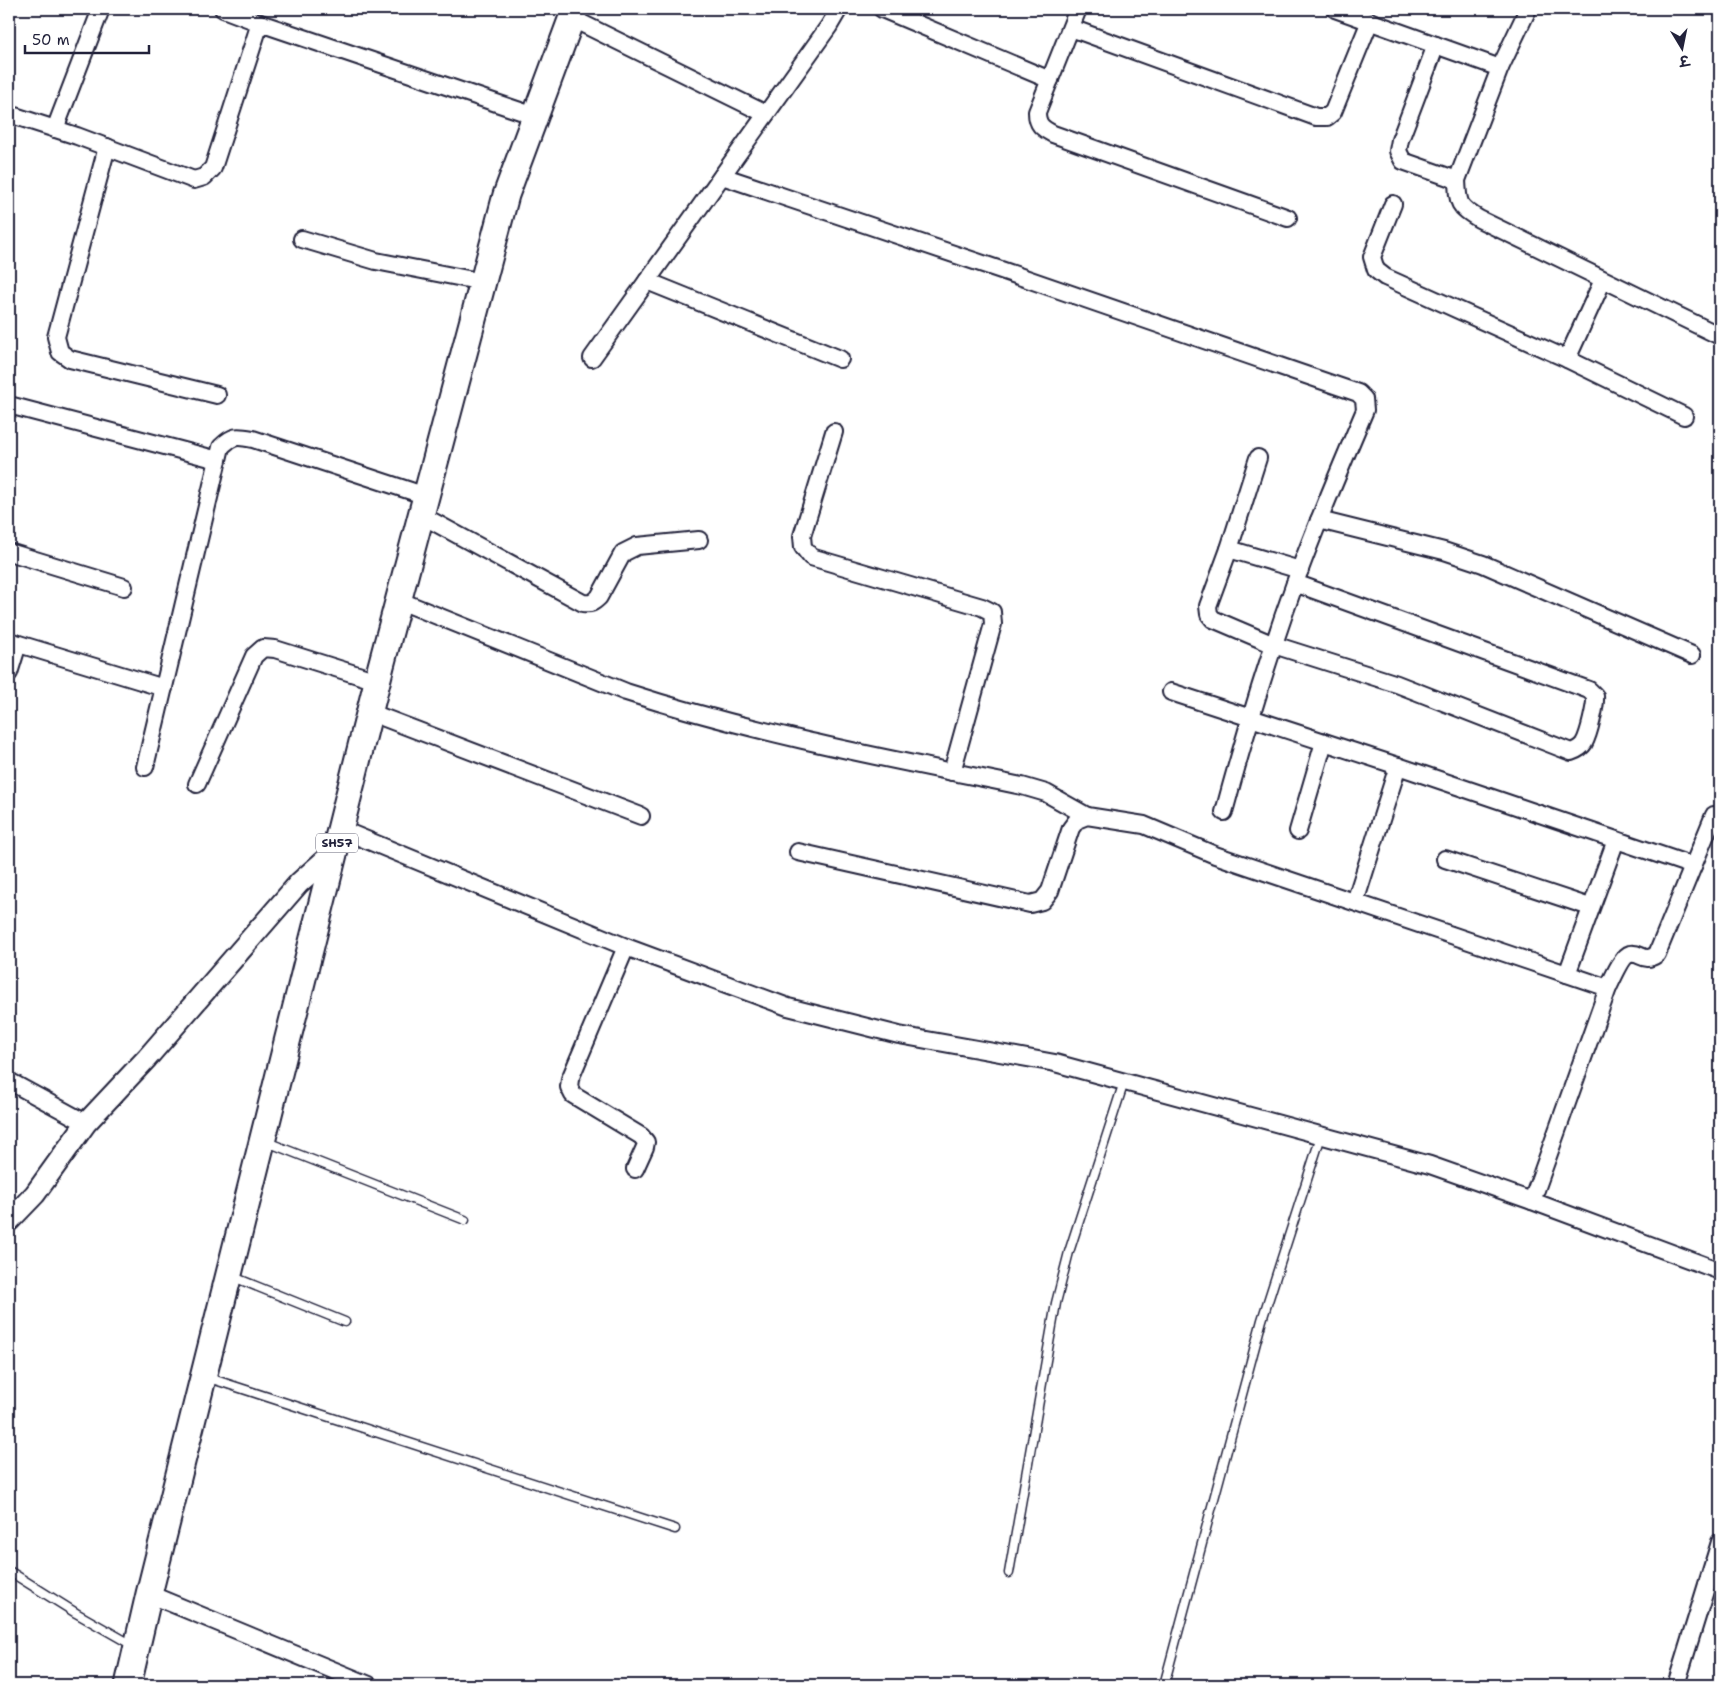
<svg xmlns="http://www.w3.org/2000/svg" width="1729" height="1694" viewBox="0 0 1729 1694" font-family="'Shantell Sans','Playpen Sans Deva',sans-serif">
<rect width="100%" height="100%" fill="#fff"/>
<filter id="ink" filterUnits="userSpaceOnUse"><feTurbulence type="fractalNoise" baseFrequency=".02" numOctaves="2"/><feDisplacementMap in="SourceGraphic" scale="10" xChannelSelector="R" yChannelSelector="G"/><feConvolveMatrix kernelMatrix="1 2 1 2 8 2 1 2 1" color-interpolation-filters="sRGB"/></filter>
<g filter="url(#ink)">
<g fill="none" stroke-linecap="round" stroke-linejoin="round">
<defs>
<g id="service">
<polyline points="267,1142 465,1220"/>
<polyline points="231,1276 345,1322"/>
<polyline points="206,1377 675,1529"/>
<polyline points="9,1571 76,1613 134,1646"/>
<polyline points="1009,1573 1056,1303 1069,1252 1124,1082"/>
<polyline points="1164,1685 1262,1320 1321,1136"/>
</g>
<g id="minor">
<polyline points="223,9 260,23 535,116"/>
<polyline points="882,9 1050,80"/>
<path d="M1078,9L1037,112C1037,125 1042,128 1053,134L1288,218"/>
<polyline points="1335,9 1500,68"/>
<path d="M1528,9L1500,68L1457,180C1458,204 1458,206 1479,219L1720,336"/>
<polyline points="571,18 766,114"/>
<polyline points="1071,28 1316,117 1327,117 1333,112 1370,21"/>
<polyline points="1436,45 1400,140 1398,151 1403,161 1457,180"/>
<polyline points="9,114 77,136 194,180 204,177 213,168 260,23"/>
<polyline points="55,129 101,9"/>
<polyline points="107,147 56,337 60,352 70,359 217,395"/>
<path d="M722,176L1007,272L1358,393L1364,399L1365,410C1341,467 1316,524 1295,583C1268,658 1245,734 1224,812"/>
<polyline points="1393,204 1372,257 1376,270 1385,277 1567,359 1684,416"/>
<polyline points="302,239 376,261 483,282"/>
<polyline points="647,281 840,359"/>
<polyline points="592,358 829,26 839,9"/>
<polyline points="1567,359 1603,280"/>
<polyline points="9,405 218,460"/>
<polyline points="834,432 802,536 803,547 811,557 982,607 992,612 993,624 952,772"/>
<path d="M1258,458L1229,549L1208,606L1209,614L1213,619L1274,645L1397,684L1571,752C1577,750 1581,748 1584,743C1589,734 1596,705 1595,696L1589,690L1295,583"/>
<path d="M421,515L583,603C591,604 593,603 599,597L623,553L637,546L699,540"/>
<polyline points="1319,520 1444,551 1483,564 1692,655"/>
<polyline points="1229,549 1300,570"/>
<polyline points="9,552 124,587"/>
<path d="M398,600L626,692C756,734 889,759 1022,786L1046,793L1087,816"/>
<polyline points="9,641 164,688"/>
<polyline points="9,673 18,644"/>
<polyline points="1171,692 1398,766 1693,866"/>
<polyline points="369,712 641,816"/>
<path d="M145,767L221,447C233,435 237,436 253,439L426,496"/>
<polyline points="197,784 254,656 263,648 275,649 377,681"/>
<polyline points="340,829 626,947 788,1007 899,1035 1055,1063 1430,1165 1532,1201 1720,1271"/>
<polyline points="1298,831 1324,742"/>
<polyline points="798,852 1030,904 1042,901 1050,891 1071,828 1077,820 1087,816 1144,825 1215,855 1608,988"/>
<polyline points="1445,859 1590,907"/>
<polyline points="1355,902 1398,766"/>
<polyline points="626,947 570,1079 569,1087 573,1095 641,1136 646,1142 645,1147 635,1169"/>
<polyline points="1567,974 1616,840"/>
<polyline points="9,1081 86,1123"/>
<path d="M1532,1201L1608,988C1612,980 1622,956 1630,954C1642,952 1643,964 1657,954L1714,815"/>
<polyline points="149,1594 369,1685"/>
<polyline points="1676,1685 1720,1542"/>
</g>
<polyline id="tertiary" points="9,1221 35,1194 86,1123 147,1058 299,883 335,851"/>
<polyline id="primary" points="128,1685 149,1594 381,666 506,195 575,9"/>
</defs>
<!-- service casing -->
<use href="#service" stroke="#22223b" stroke-width="11"/>
<!-- minor casing -->
<use href="#minor" stroke="#22223b" stroke-width="20"/>
<!-- tertiary casing -->
<use href="#tertiary" stroke="#22223b" stroke-width="24"/>
<!-- primary casing -->
<use href="#primary" stroke="#22223b" stroke-width="29"/>
<!-- service -->
<use href="#service" stroke="#fff" stroke-width="8"/>
<!-- minor -->
<use href="#minor" stroke="#fff" stroke-width="16"/>
<!-- tertiary -->
<use href="#tertiary" stroke="#fff" stroke-width="20"/>
<!-- primary -->
<use href="#primary" stroke="#fff" stroke-width="25"/>
</g>
</g>
<g text-anchor="middle" dominant-baseline="central" stroke-width="4" stroke-linejoin="round" paint-order="stroke">
<!-- shield labels -->
<rect fill="#fff" stroke="#646476" stroke-width="1" x="316" y="833.5" width="42" height="19" rx="4"/>
<g font-size="12" font-weight="bold" fill="#22223b">
<text x="337" y="843">SH57</text>
</g>
</g>
<!-- margin -->
<rect width="1729" height="1694" fill="none" stroke="#fff" stroke-width="30"/>
<rect x="15" y="15" width="1699" height="1664" fill="none" stroke="#22223b" stroke-width="2" filter="url(#ink)"/>
<!-- north arrow -->
<g transform="translate(1682 48) rotate(170)" stroke="#ffffff" stroke-width="4" paint-order="stroke">
<path d="M0-4L9 19L0 12L-9 19Z" fill="#22223b"/>
<text y="-8" font-size="14" font-weight="bold" text-anchor="middle" fill="#22223b">उ</text>
</g>
<!-- scale -->
<path d="M25 45v8h124v-8" fill="none" stroke="#22223b" stroke-width="2.5"/>
<text x="32" y="45" font-size="15" fill="#22223b" stroke="#ffffff" stroke-width="4" paint-order="stroke">50 m</text>
</svg>
